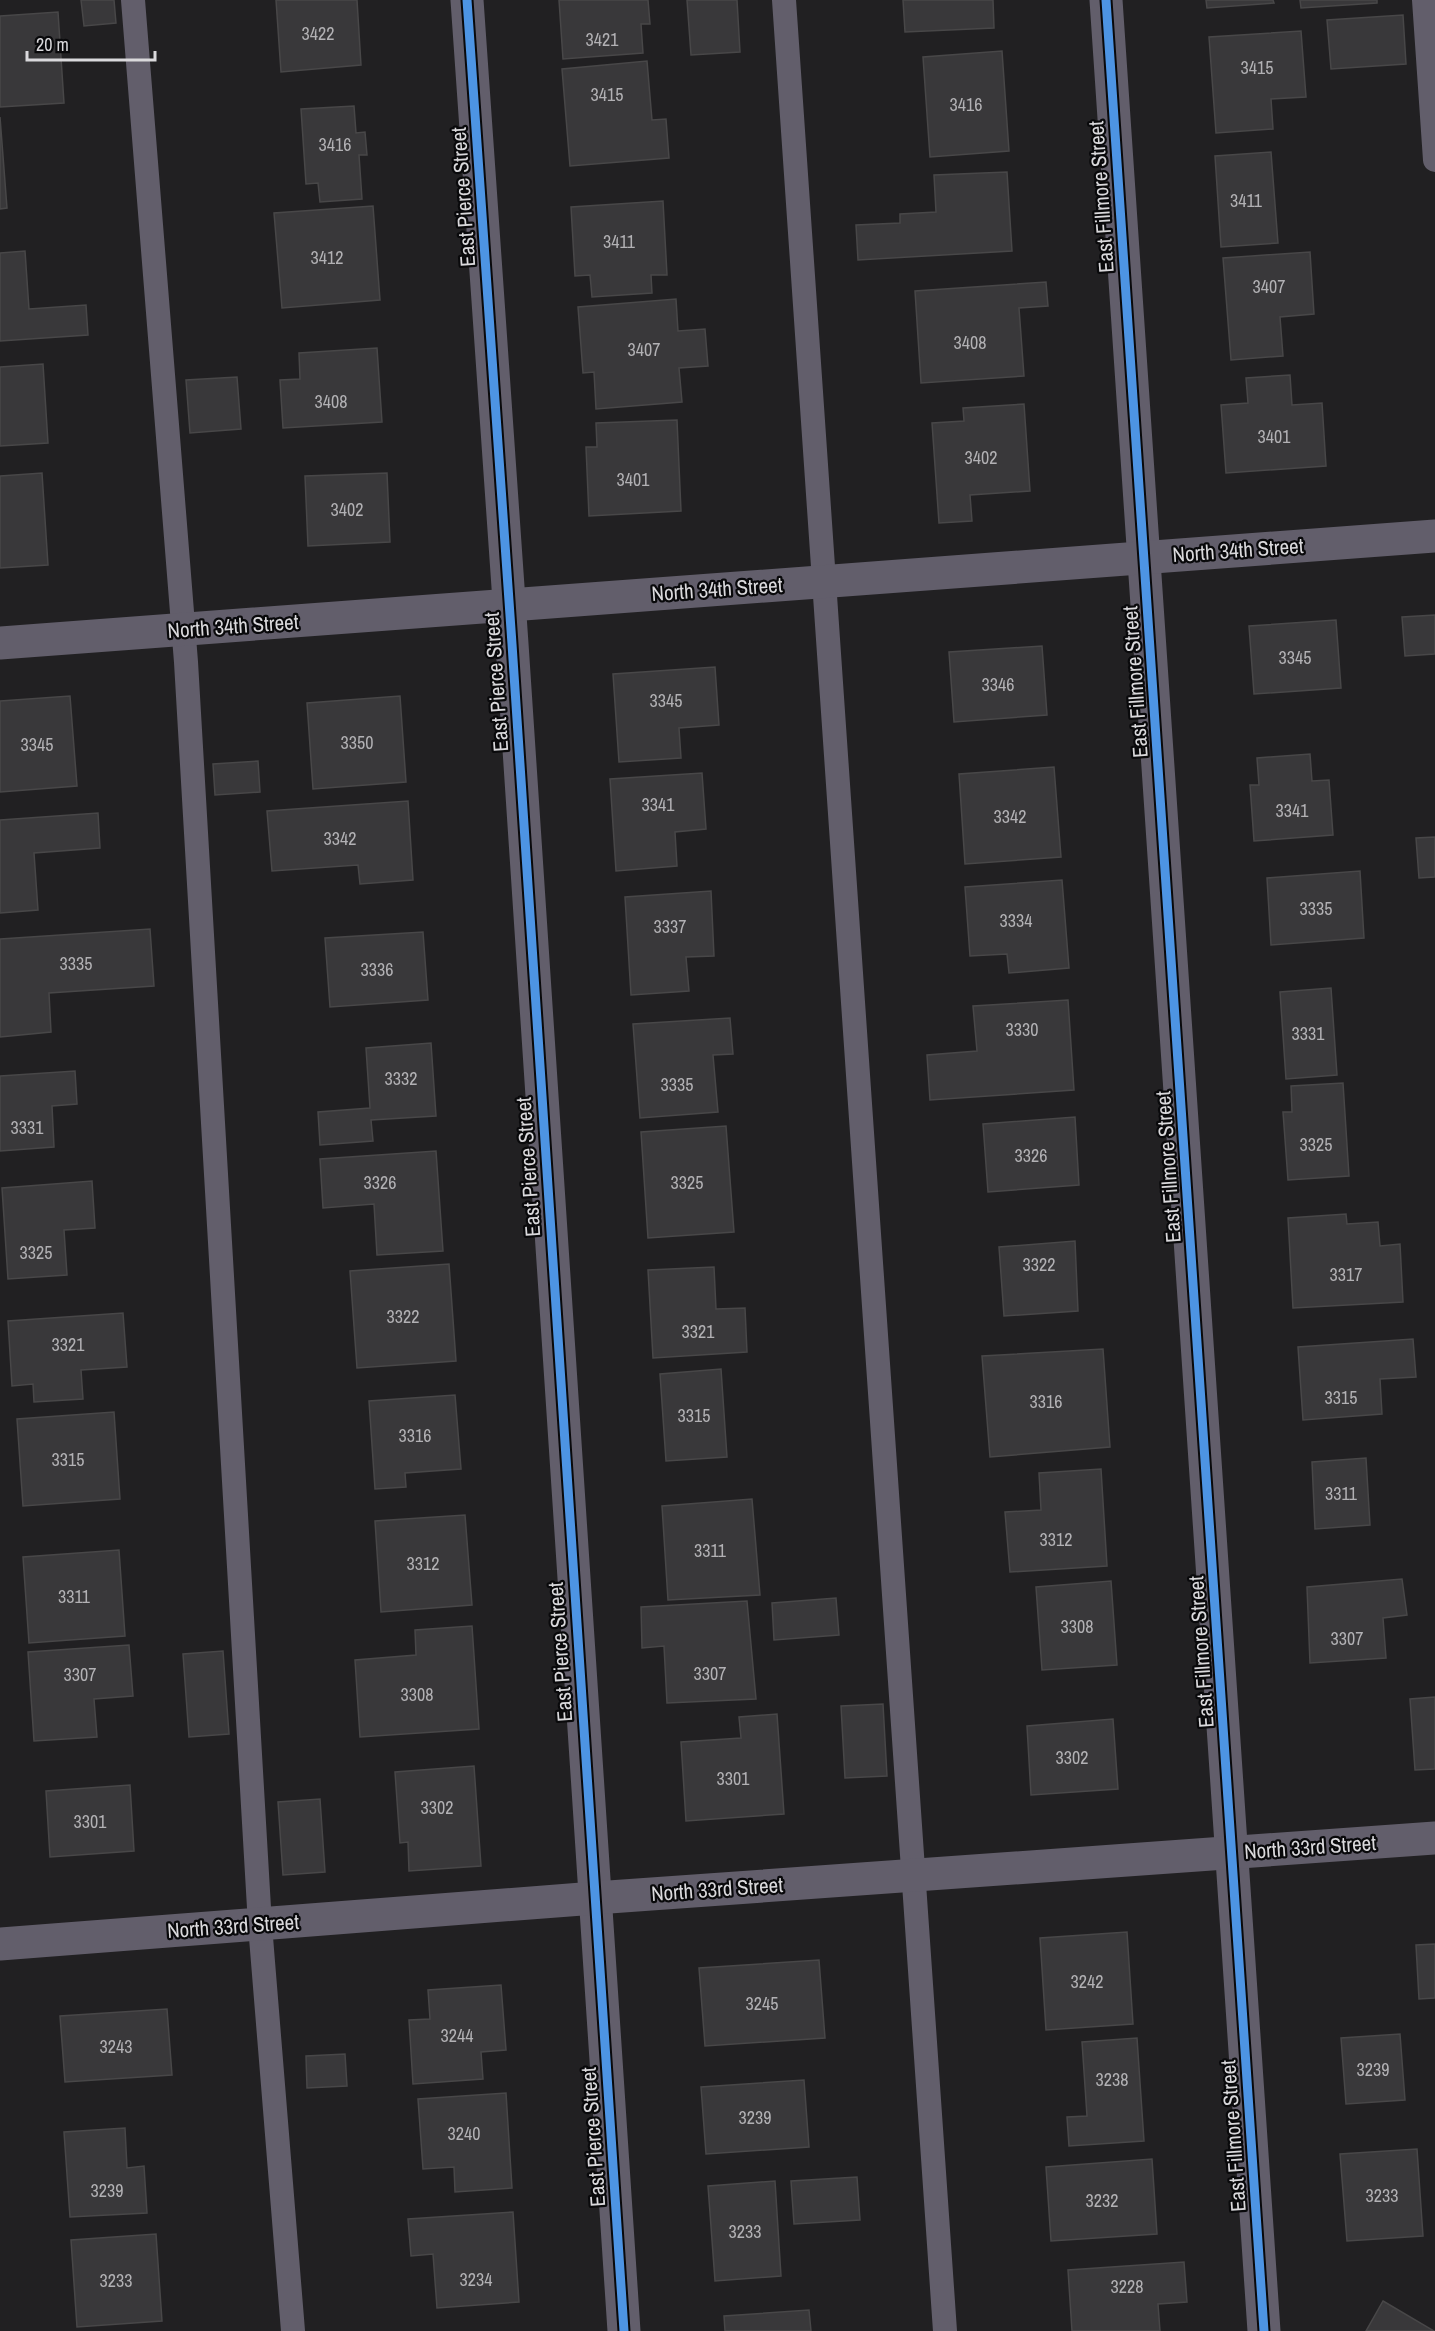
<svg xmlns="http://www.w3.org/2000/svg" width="1435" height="2331" viewBox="0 0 1435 2331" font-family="'Archivo Narrow',sans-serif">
<rect width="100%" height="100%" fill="#212022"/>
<!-- building -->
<g fill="#39383a" stroke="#484748" stroke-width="1.5">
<polygon points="81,0 114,0 116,23 84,26"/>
<polygon points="276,0 357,0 361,65 281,72"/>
<polygon points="559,0 648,0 650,24 641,24 643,53 563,59"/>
<polygon points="687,0 737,0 740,52 691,55"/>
<polygon points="903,0 993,0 994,28 905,32"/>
<polygon points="1206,0 1273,0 1274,3 1207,8"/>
<polygon points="1300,0 1377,0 1377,3 1301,8"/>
<polygon points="58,12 64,103 0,107 0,16"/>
<polygon points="1403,15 1406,64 1331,69 1327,20"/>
<polygon points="1301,31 1306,97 1271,99 1273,129 1216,133 1209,37"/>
<polygon points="1002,51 1009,151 930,157 923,57"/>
<polygon points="647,61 652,120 666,119 669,158 570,166 562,69"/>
<polygon points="354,106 356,133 365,132 367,155 359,155 362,199 320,202 318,183 306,184 301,109"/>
<polygon points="0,117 7,208 0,209"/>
<polygon points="1271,152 1278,243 1221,247 1215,156"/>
<polygon points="1007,172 1012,251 858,260 856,225 900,223 900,214 936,212 934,175"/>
<polygon points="663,201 667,275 651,275 652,293 592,297 590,275 575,276 571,207"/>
<polygon points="373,206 380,300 282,308 274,213"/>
<polygon points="25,251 29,309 86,305 88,335 0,341 0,253"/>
<polygon points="1310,252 1314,314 1280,317 1283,356 1231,360 1223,258"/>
<polygon points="1046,282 1048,306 1019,308 1024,376 921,383 915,291"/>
<polygon points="676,299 678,331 705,329 708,366 679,368 682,402 596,409 594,372 583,373 578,307"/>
<polygon points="377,348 382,422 283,428 280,380 300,379 299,353"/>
<polygon points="43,364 48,443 0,446 0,367"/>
<polygon points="1290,375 1292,405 1322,403 1326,466 1226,473 1221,405 1248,403 1246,378"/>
<polygon points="237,377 241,429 190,433 186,380"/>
<polygon points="1024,404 1030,491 970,495 972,521 939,523 932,423 964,421 963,408"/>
<polygon points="677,420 681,511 589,516 586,447 597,447 596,423"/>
<polygon points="42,473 48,565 0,568 0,476"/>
<polygon points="387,473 390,542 308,546 305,476"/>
<polygon points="1435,615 1435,654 1405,656 1402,617"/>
<polygon points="1336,620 1341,688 1254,694 1249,626"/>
<polygon points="1042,646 1047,715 954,722 949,652"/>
<polygon points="715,667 719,725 679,728 681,758 619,762 613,674"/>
<polygon points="70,696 77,786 0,792 0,701"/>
<polygon points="400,696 406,782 313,789 307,703"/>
<polygon points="1310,754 1312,781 1329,780 1333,835 1254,841 1250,785 1259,785 1257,758"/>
<polygon points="258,761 260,792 215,795 213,764"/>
<polygon points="1054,767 1061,857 965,864 959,774"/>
<polygon points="702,773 706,829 675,832 677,866 616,871 610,779"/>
<polygon points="408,801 413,880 360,884 358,865 272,871 267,811"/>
<polygon points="98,813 100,848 34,853 38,910 0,913 0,820"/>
<polygon points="1435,837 1435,877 1419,878 1416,838"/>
<polygon points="1360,871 1364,938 1271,945 1267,878"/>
<polygon points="1062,880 1069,968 1009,973 1007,954 970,956 965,887"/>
<polygon points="711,891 714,956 686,957 689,991 631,995 625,897"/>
<polygon points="150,929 154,986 49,993 51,1032 0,1037 0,939"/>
<polygon points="423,932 428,1000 330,1007 325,938"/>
<polygon points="1331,988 1337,1075 1286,1079 1280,992"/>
<polygon points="1068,1000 1074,1090 930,1100 927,1055 977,1051 973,1006"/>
<polygon points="730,1018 733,1054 713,1055 718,1112 640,1118 633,1024"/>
<polygon points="431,1043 436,1116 371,1120 373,1141 320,1145 318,1112 370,1108 366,1048"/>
<polygon points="75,1071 77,1104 52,1106 54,1147 0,1151 0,1076"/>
<polygon points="1343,1083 1349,1176 1288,1180 1283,1112 1292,1112 1291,1086"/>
<polygon points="1075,1117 1079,1185 988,1192 983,1124"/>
<polygon points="726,1126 734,1232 648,1238 641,1132"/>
<polygon points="436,1151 443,1251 377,1255 374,1204 323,1208 320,1159"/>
<polygon points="92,1181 95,1228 64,1230 67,1275 8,1279 2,1188"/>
<polygon points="1346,1214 1347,1224 1378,1222 1380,1246 1400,1244 1403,1302 1293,1308 1288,1218"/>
<polygon points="1075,1241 1078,1311 1004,1316 999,1247"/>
<polygon points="449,1264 456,1361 357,1368 350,1271"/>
<polygon points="714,1267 716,1309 745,1308 747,1352 653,1358 648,1270"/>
<polygon points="123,1313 127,1367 81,1370 83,1399 34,1402 33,1384 12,1386 8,1321"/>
<polygon points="1413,1339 1416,1377 1380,1379 1382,1414 1303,1420 1298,1347"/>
<polygon points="1103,1349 1110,1447 990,1457 982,1356"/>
<polygon points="721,1369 727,1457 666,1461 660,1374"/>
<polygon points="455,1395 461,1469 405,1473 406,1487 375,1489 369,1401"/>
<polygon points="114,1412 120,1499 23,1506 17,1419"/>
<polygon points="1366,1458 1370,1525 1315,1529 1312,1462"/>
<polygon points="1101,1469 1107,1566 1010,1572 1005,1512 1041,1510 1039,1473"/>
<polygon points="752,1499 760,1595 668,1600 662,1506"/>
<polygon points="465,1515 472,1605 381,1612 375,1521"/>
<polygon points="119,1550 125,1636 29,1643 23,1557"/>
<polygon points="1402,1579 1407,1615 1383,1618 1386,1658 1310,1663 1307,1587"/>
<polygon points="1111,1581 1117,1665 1042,1670 1036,1587"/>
<polygon points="836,1598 839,1635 774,1640 772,1603"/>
<polygon points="747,1601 756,1699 667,1703 664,1646 642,1648 641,1607"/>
<polygon points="472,1626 479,1729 360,1737 355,1660 416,1655 415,1630"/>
<polygon points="129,1645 133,1696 94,1699 97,1737 34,1741 28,1652"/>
<polygon points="223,1651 229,1734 189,1737 183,1654"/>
<polygon points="1435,1697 1435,1769 1415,1770 1410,1699"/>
<polygon points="883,1704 887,1776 845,1778 841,1706"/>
<polygon points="777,1714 784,1814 686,1821 681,1742 741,1738 739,1717"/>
<polygon points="1113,1719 1118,1789 1031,1795 1027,1726"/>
<polygon points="474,1766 481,1866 409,1871 408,1842 400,1843 395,1772"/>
<polygon points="130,1785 134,1851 50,1857 46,1791"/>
<polygon points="320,1799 325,1872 283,1875 278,1802"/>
<polygon points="1127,1932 1133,2024 1046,2030 1040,1938"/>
<polygon points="1435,1944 1435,1998 1419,1999 1416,1945"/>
<polygon points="819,1960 825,2038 705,2046 699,1968"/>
<polygon points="501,1985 506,2050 481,2052 483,2079 413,2084 409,2020 430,2019 428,1990"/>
<polygon points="167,2009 172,2075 65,2082 60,2016"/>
<polygon points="1400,2034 1405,2100 1346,2104 1341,2038"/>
<polygon points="1137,2038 1144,2141 1069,2146 1067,2117 1087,2116 1082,2042"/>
<polygon points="345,2054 347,2086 307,2088 306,2056"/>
<polygon points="804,2080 809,2147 706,2154 701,2087"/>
<polygon points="506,2093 512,2188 455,2192 454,2167 423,2169 418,2099"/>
<polygon points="125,2128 127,2168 144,2166 147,2213 70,2217 64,2132"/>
<polygon points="1417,2149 1423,2236 1347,2241 1340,2154"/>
<polygon points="1152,2159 1157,2234 1051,2241 1046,2167"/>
<polygon points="857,2177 860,2220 794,2224 791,2181"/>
<polygon points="775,2181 781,2276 715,2281 708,2186"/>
<polygon points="513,2212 519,2302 437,2308 433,2254 411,2256 408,2219"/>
<polygon points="156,2234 162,2321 77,2327 71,2240"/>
<polygon points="1184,2262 1187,2302 1158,2304 1160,2331 1072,2331 1068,2270"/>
<polygon points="1383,2301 1434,2331 1366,2331"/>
<polygon points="809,2310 811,2331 725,2331 724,2316"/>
</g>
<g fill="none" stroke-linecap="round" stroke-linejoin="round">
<!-- lane -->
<g stroke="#625e6b" stroke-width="24">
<polyline points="133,0 186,662 260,1925 293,2331"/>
<path d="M784,0C840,777 888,1554 945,2331"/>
<polyline points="1424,0 1435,160"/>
</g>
<!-- street -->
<g stroke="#625e6b" stroke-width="33">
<polyline points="467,0 512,644 624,2331"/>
<polyline points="1106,0 1264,2331"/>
<polyline points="0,643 1435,536"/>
<polyline points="0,1944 595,1898 1435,1838"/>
</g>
<defs>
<g id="cycleway">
<polyline points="467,0 512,644 624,2331"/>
<polyline points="1106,0 1264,2331"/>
</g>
</defs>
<!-- cycleway casing -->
<use href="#cycleway" stroke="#09090b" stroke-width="13"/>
<!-- cycleway -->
<use href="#cycleway" stroke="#4d94e3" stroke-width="9"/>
</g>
<g text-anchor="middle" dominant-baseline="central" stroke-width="4.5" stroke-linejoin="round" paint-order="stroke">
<!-- number labels -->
<g font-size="18" fill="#b2b1b4">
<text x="318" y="33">3422</text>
<text x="602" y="39">3421</text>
<text x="1257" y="67">3415</text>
<text x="607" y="94">3415</text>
<text x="966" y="104">3416</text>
<text x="335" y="144">3416</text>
<text x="1246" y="200">3411</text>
<text x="619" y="241">3411</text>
<text x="327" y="257">3412</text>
<text x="1269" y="286">3407</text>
<text x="970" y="342">3408</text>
<text x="644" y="349">3407</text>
<text x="331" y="401">3408</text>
<text x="1274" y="436">3401</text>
<text x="981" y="457">3402</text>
<text x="633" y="479">3401</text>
<text x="347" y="509">3402</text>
<text x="1295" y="657">3345</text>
<text x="998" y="684">3346</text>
<text x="666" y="700">3345</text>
<text x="357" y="742">3350</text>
<text x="37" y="744">3345</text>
<text x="658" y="804">3341</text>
<text x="1292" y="810">3341</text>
<text x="1010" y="816">3342</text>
<text x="340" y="838">3342</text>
<text x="1316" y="908">3335</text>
<text x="1016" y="920">3334</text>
<text x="670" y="926">3337</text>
<text x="76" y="963">3335</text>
<text x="377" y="969">3336</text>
<text x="1022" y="1029">3330</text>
<text x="1308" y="1033">3331</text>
<text x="401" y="1078">3332</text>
<text x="677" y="1084">3335</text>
<text x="27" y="1127">3331</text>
<text x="1316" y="1144">3325</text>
<text x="1031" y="1155">3326</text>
<text x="380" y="1182">3326</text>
<text x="687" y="1182">3325</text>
<text x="36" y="1252">3325</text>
<text x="1039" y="1264">3322</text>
<text x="1346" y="1274">3317</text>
<text x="403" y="1316">3322</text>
<text x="698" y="1331">3321</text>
<text x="68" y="1344">3321</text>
<text x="1341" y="1397">3315</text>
<text x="1046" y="1401">3316</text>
<text x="694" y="1415">3315</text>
<text x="415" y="1435">3316</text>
<text x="68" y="1459">3315</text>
<text x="1341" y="1493">3311</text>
<text x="1056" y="1539">3312</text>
<text x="710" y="1550">3311</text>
<text x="423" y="1563">3312</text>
<text x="74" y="1596">3311</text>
<text x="1077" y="1626">3308</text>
<text x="1347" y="1638">3307</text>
<text x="710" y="1673">3307</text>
<text x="80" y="1674">3307</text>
<text x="417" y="1694">3308</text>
<text x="1072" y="1757">3302</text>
<text x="733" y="1778">3301</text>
<text x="437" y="1807">3302</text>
<text x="90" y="1821">3301</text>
<text x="1087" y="1981">3242</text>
<text x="762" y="2003">3245</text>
<text x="457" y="2035">3244</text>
<text x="116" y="2046">3243</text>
<text x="1373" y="2069">3239</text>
<text x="1112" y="2079">3238</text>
<text x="755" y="2117">3239</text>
<text x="464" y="2133">3240</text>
<text x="107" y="2190">3239</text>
<text x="1382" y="2195">3233</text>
<text x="1102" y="2200">3232</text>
<text x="745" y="2231">3233</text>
<text x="476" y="2279">3234</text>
<text x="116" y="2280">3233</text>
<text x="1127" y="2286">3228</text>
</g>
<!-- street labels -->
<g font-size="21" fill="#dad9dc" stroke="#09090b">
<text transform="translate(463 197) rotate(-94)">East Pierce Street</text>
<text transform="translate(1101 197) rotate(-94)">East Fillmore Street</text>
<text transform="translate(1238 550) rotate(-4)">North 34th Street</text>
<text transform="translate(717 589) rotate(-4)">North 34th Street</text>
<text transform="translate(233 626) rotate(-4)">North 34th Street</text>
<text transform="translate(496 682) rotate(-94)">East Pierce Street</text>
<text transform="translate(1135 682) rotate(-94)">East Fillmore Street</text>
<text transform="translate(528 1167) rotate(-94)">East Pierce Street</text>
<text transform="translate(1168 1167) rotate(-94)">East Fillmore Street</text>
<text transform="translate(560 1652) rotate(-94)">East Pierce Street</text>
<text transform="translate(1201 1652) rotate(-94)">East Fillmore Street</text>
<text transform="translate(1310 1847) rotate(-4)">North 33rd Street</text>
<text transform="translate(717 1889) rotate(-4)">North 33rd Street</text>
<text transform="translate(233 1926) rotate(-4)">North 33rd Street</text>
<text transform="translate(1233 2136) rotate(-94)">East Fillmore Street</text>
<text transform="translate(593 2137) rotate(-94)">East Pierce Street</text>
</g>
</g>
<!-- scale -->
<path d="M27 51v9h128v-9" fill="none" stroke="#dad9dc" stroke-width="3"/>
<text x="36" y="51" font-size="18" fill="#dad9dc" stroke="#09090b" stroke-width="4.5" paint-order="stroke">20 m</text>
</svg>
